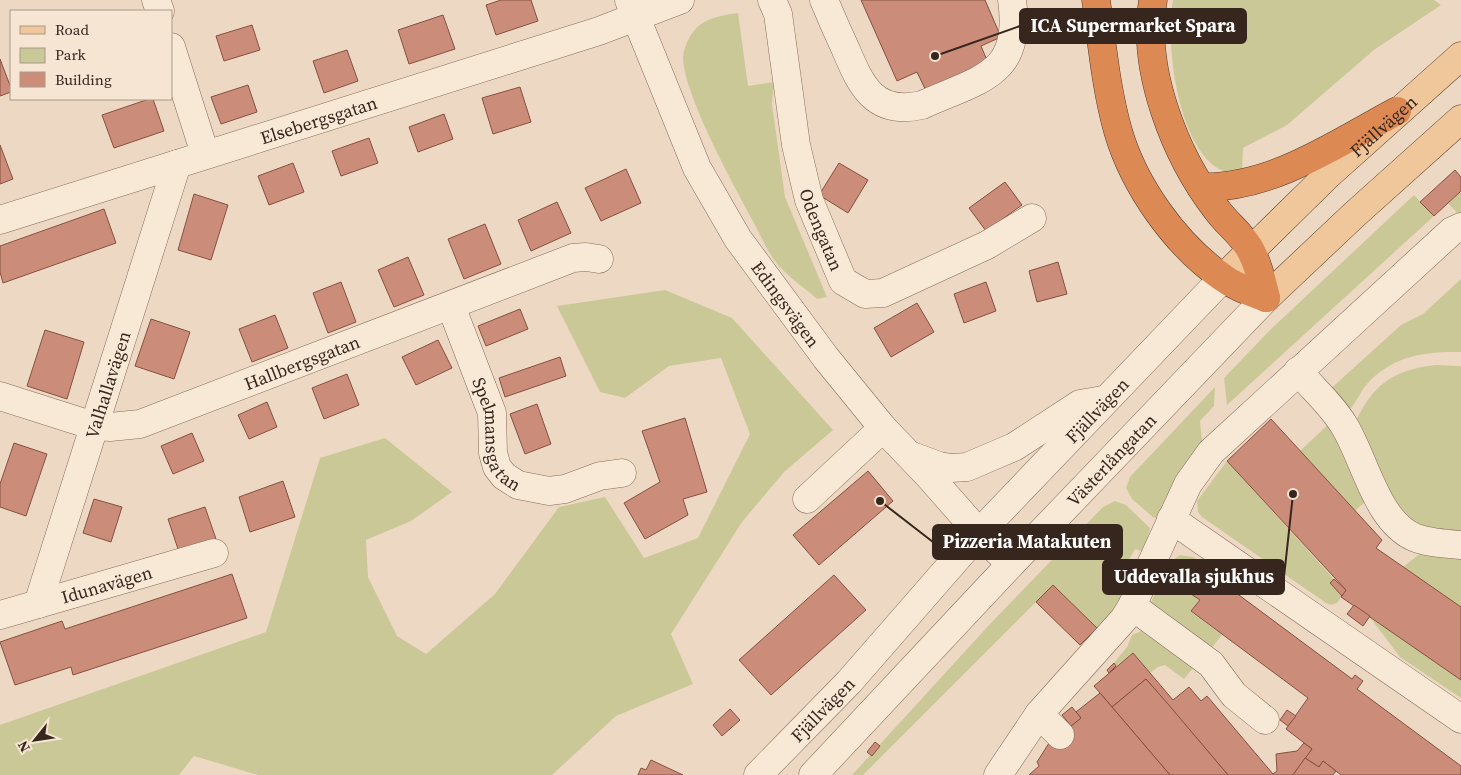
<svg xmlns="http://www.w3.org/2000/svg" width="1461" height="775" viewBox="0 0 1461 775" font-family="'Source Serif 4',serif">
<rect width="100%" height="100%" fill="#edd9c3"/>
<!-- green -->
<g fill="#cbc897">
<path d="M1173,0H1434L1441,5L1374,50L1287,125L1243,148L1242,174C1232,173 1221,172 1213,165C1177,136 1165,43 1173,0Z"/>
<path d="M738,13L748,86L774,82L772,104L785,197L827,297L817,299C804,287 786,276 775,261C766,249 760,234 753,221C737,191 675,80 684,51C693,21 710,17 738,13Z"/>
<polygon points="1461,191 1461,217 1448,203"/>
<polygon points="1414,195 1434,216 1227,405 1224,378 1270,330"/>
<path d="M1461,279V352C1425,351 1392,356 1367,384C1360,392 1357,402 1349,410L1326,393L1401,325L1423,314Z"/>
<polygon points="665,290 732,318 833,430 784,472 742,522 671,634 693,684 616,716 552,775 258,775 194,756 179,775 0,775 0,725 266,632 320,458 385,438 452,492 411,521 366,540 368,577 397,636 426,654 495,594 559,507 605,497 644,558 698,538 750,434 721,358 669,366 625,398 600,392 557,306"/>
<path d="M1436,365L1461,366V539L1447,537L1402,517L1354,425C1372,385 1392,370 1436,365Z"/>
<polygon points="1215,387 1214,406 1200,421 1202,441 1199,449 1170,491 1158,517 1154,518 1132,499 1126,488 1130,477"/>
<polygon points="1333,420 1367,500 1355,511 1300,451"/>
<polygon points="1227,461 1334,579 1330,583 1342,596 1337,603 1331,605 1326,603 1202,517 1198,512 1197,501"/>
<polygon points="1115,501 1126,505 1150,528 1144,552 1135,549 1123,570 1133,574 1117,605 1099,627 1097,628 1053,585 863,775 852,775 990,624 1103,507"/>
<polygon points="1426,549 1461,551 1461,607 1403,567"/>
<polygon points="1180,555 1193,557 1218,575 1208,589 1199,583 1191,594 1200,600 1191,612 1222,635 1209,651 1149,606 1170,562"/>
<polygon points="1369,616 1461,680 1461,698 1400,657"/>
<polygon points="1141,631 1193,668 1184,679 1165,665 1158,667 1150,673 1133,653 1116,666 1114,663 1127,647 1132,635"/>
</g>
<!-- building -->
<g fill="#cb8d79" stroke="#865040">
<polygon points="501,0 531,0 538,21 496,35 486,5"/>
<polygon points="861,0 985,0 1001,37 981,46 989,65 927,93 917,72 897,81"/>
<polygon points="443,15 455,49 409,64 398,30"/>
<polygon points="252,25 260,50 224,61 216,36"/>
<polygon points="347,50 358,81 324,93 313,61"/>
<polygon points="0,59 11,88 11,92 0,96"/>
<polygon points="248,85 257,112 221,124 211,97"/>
<polygon points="520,87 531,122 493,134 482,98"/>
<polygon points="149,99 153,99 164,131 114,148 102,115"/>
<polygon points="444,114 453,139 418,152 409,127"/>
<polygon points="369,138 378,163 341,176 332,151"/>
<polygon points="0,145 13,179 0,184"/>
<polygon points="293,163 304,192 269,205 258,176"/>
<polygon points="839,163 868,180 848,213 819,195"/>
<polygon points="626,169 641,203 601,221 585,188"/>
<polygon points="1455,170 1461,177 1461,191 1434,216 1420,202"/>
<polygon points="1005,182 1022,205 986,231 969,208"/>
<polygon points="194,194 228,205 211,260 178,250"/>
<polygon points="557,202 571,233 531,251 518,220"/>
<polygon points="104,209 116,243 3,283 0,272 0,246"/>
<polygon points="485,224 501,264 464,279 448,239"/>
<polygon points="408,257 424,295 394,307 378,270"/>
<polygon points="1058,262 1067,294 1037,302 1029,271"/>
<polygon points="341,282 356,322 328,333 313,293"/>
<polygon points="986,282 996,311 964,323 954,294"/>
<polygon points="917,303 934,332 891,357 874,328"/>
<polygon points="520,309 528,329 486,346 478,326"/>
<polygon points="275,315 288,348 252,362 239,329"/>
<polygon points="151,319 190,332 174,379 135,366"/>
<polygon points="45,330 84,342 67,399 27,386"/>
<polygon points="438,340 452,368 416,385 402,357"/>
<polygon points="560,357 566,376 505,397 499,378"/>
<polygon points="347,374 359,405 324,419 312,388"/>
<polygon points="267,402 277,427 249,439 238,415"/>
<polygon points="537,404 551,444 525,454 510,414"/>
<polygon points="685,418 707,492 683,499 688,515 645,539 624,503 660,482 642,431"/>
<polygon points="1271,419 1382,540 1376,548 1461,607 1461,680 1341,597 1346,590 1227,461"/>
<polygon points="192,433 204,461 173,474 161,446"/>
<polygon points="14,443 47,454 26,516 0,507 0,484"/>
<polygon points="868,471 893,501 819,565 793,535"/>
<polygon points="283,481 295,517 250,532 239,497"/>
<polygon points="94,499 122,507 111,542 83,533"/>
<polygon points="205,507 216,539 179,552 168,519"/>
<polygon points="232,574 247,618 73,675 71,667 15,685 0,642 62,621 65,629"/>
<polygon points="834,575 866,610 771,695 739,660"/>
<polygon points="1216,578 1352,679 1355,675 1363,681 1357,689 1461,766 1461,775 1341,775 1323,761 1319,767 1305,758 1312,749 1286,729 1308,698 1191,611 1200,600 1191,594 1199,583 1208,589"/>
<polygon points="1334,579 1346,590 1342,596 1330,583"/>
<polygon points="1053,585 1097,628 1080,645 1036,602"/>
<polygon points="1354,605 1370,616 1363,626 1347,614"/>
<polygon points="1133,653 1173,700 1189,687 1201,701 1207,696 1273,774 1277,771 1276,754 1297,751 1304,743 1312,749 1293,775 1228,775 1146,679 1112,707 1094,686"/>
<polygon points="1114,663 1116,666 1109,673 1107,670"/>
<polygon points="1146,679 1168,704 1228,775 1170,775 1112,707"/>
<polygon points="1100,693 1170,775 1029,775 1039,766 1037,762 1049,743 1081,718 1076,712"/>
<polygon points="1072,707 1081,718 1071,726 1062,715"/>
<polygon points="730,709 740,720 722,736 713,725"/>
<polygon points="1287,710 1296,716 1288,726 1280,720"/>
<polygon points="875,742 880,746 872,756 867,752"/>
<polygon points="1305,758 1319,767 1323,761 1336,771 1333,775 1293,775"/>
<polygon points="651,760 683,775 638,775 641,768 646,770"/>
</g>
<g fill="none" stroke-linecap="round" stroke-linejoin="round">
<defs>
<g id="minor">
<polyline points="156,0 160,11"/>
<path id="s1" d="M629,0L697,168L738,239L826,358L883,428L928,475L979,533L1011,564"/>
<path id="s2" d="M772,0L778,14L796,145L809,200L843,281L865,294L883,293L987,245L1032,218"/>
<path d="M824,0C831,17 838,33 846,50C861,86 875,116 922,105C979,79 1023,76 1012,0"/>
<polyline points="171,47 205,154"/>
<path id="s3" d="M0,220L599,31L680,0"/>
<path id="s4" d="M451,306L492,413L493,453L497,467L504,476L518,485L549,491L565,489L600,476L622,473"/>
<path d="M1298,371C1314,390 1333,406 1345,427C1365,460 1377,523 1416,538C1430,543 1446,544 1461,545"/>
<path id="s5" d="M0,396L94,426L110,427L140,424L573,258L586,257L599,259"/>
<polyline points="912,456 939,466 951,468 967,467 1014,447 1080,404 1103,400"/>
<polyline points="807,499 883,428"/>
<polyline points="1171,519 1461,719"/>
<path id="s6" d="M38,604L177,164"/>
<polyline points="1132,606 1211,664 1234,695 1265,720"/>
<path id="s7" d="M0,615L214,553"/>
<polyline points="1039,714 1060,735"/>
<path id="s8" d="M758,775L849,682L979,533L1223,278"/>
<path id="s9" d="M813,775L1011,564L1266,298"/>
<polyline points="998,775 1039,714 1124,619 1132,606 1188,484 1211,452 1452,231 1461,227"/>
</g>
<g id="major">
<path id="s10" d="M1223,278L1329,174L1461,56"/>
<polyline points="1266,298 1355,214 1461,119"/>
</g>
<g id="highway">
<path d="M1096,0C1102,43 1106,89 1118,131C1134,186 1175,244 1222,277C1235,287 1251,292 1266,298"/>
<path d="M1153,0C1141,69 1175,156 1217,210C1227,224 1243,235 1251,251C1259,266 1262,282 1266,298"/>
<path d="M1201,187C1272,189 1337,143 1397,111"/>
</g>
</defs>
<!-- minor casing -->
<use href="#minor" stroke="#876a5a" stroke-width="29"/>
<!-- major casing -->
<use href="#major" stroke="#553a2e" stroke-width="29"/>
<!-- highway casing -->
<use href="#highway" stroke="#553a2e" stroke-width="29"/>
<!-- minor -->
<use href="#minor" stroke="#f8e8d6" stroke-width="28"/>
<!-- major -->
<use href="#major" stroke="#f0c79b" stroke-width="28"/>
<!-- highway -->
<use href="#highway" stroke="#dc8954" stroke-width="28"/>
</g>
<g text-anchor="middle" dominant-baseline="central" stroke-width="4" stroke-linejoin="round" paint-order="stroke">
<!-- street labels -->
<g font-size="18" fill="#37261e" stroke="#f5e5d2">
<text stroke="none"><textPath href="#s3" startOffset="334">Elsebergsgatan</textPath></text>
<text stroke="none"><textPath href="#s10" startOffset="221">Fjällvägen</textPath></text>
<text stroke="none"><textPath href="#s2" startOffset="236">Odengatan</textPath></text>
<text stroke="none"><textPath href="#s1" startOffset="344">Edingsvägen</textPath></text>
<text stroke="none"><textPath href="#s5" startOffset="318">Hallbergsgatan</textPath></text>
<text stroke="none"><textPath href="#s6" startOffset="230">Valhallavägen</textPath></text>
<text stroke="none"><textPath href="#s8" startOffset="498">Fjällvägen</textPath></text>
<text stroke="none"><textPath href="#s4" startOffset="138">Spelmansgatan</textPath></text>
<text stroke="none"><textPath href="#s9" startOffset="434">Västerlångatan</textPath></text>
<text stroke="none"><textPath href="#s7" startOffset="111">Idunavägen</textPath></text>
<text stroke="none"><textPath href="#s8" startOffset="92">Fjällvägen</textPath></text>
</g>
</g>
<!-- callouts -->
<path fill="none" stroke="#37261e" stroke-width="2" d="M935 56L1020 26M880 501L933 542M1293 494L1284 577"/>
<g fill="#37261e" stroke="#f5e5d2" stroke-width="2">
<circle cx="935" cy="56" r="5"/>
<circle cx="880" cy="501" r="5"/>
<circle cx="1293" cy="494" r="5"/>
</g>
<g fill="#37261e" stroke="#37261e" stroke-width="2">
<rect x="1020" y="9" width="226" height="34" rx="5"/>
<rect x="933" y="525" width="189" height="34" rx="5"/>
<rect x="1103" y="560" width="181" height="34" rx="5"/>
</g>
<g font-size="19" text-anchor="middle" font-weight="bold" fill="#fff">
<text x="1133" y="32">ICA Supermarket Spara</text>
<text x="1027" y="548">Pizzeria Matakuten</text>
<text x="1194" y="583">Uddevalla sjukhus</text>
</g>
<!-- legend -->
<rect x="10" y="10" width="162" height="90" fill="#f5e5d2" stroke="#a9998a"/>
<rect x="20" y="26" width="25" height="8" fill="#f0c79b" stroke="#a9998a"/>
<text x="55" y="35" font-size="15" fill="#37261e">Road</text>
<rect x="20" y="48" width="25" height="15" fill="#cbc897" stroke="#a9998a"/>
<text x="55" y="60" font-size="15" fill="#37261e">Park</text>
<rect x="20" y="72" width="25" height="15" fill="#cb8d79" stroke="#a9998a"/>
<text x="55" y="85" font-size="15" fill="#37261e">Building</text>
<!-- north arrow -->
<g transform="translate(35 740) rotate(240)" stroke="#f5e5d2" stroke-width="4" paint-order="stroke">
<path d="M0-4L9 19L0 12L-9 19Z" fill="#37261e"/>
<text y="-8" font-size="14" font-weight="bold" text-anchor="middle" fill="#37261e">N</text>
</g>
</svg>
